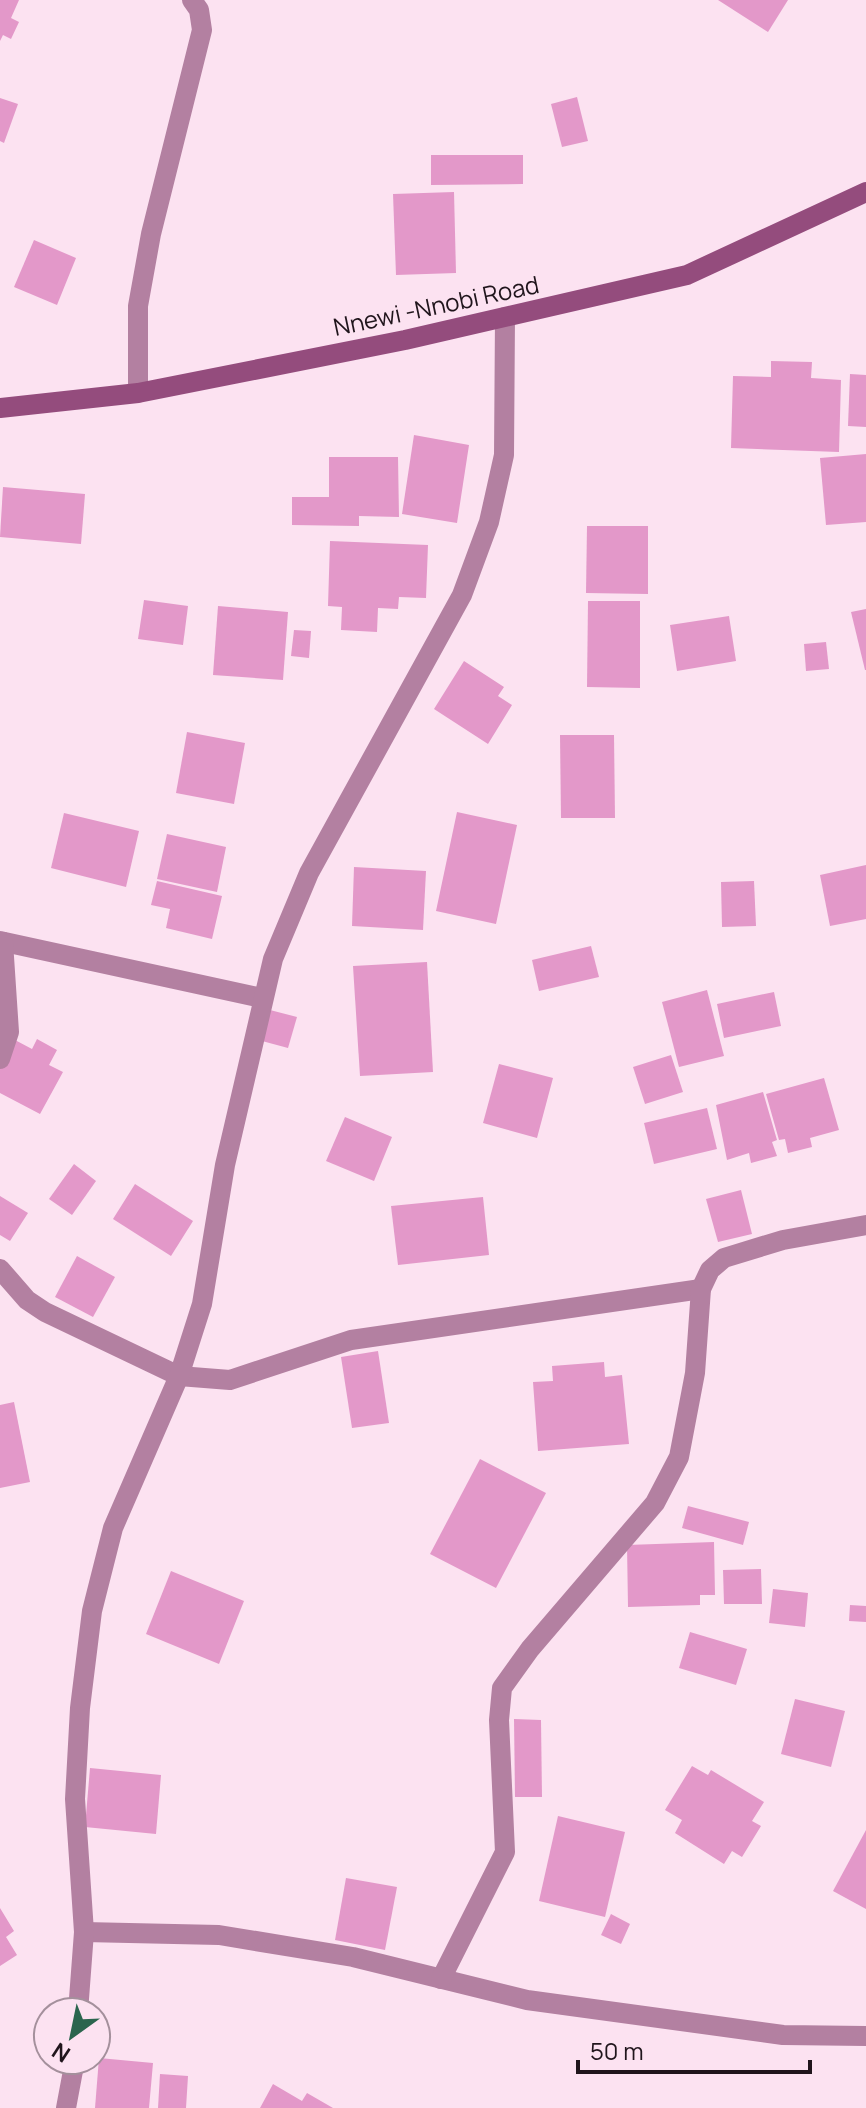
<svg xmlns="http://www.w3.org/2000/svg" width="866" height="2108" viewBox="0 0 866 2108" font-family="Manrope,sans-serif">
<rect width="100%" height="100%" fill="#fce2f1"/>
<!-- building -->
<g fill="#e398c9">
<polygon points="0,0 19,0 11,18 19,22 11,39 3,35 0,41"/>
<polygon points="718,0 788,0 768,32"/>
<polygon points="577,97 588,141 562,147 551,104"/>
<polygon points="0,98 18,104 4,143 0,141"/>
<polygon points="431,155 523,155 523,184 431,185"/>
<polygon points="454,192 456,273 396,275 393,194"/>
<polygon points="34,240 76,258 57,305 14,287"/>
<polygon points="771,361 812,362 811,378 841,380 839,452 731,448 733,376 771,377"/>
<polygon points="850,374 866,375 866,427 848,426"/>
<polygon points="414,435 469,445 457,523 402,514"/>
<polygon points="866,454 866,522 826,525 820,458"/>
<polygon points="329,457 398,457 399,517 359,516 359,526 292,525 292,497 329,497"/>
<polygon points="3,487 85,494 81,544 0,537"/>
<polygon points="587,526 648,526 648,594 586,593"/>
<polygon points="330,541 428,545 426,598 399,597 398,609 378,608 377,632 341,630 342,607 328,606"/>
<polygon points="144,600 188,606 183,645 138,639"/>
<polygon points="588,601 640,601 640,688 587,687"/>
<polygon points="218,606 288,612 283,680 213,675"/>
<polygon points="866,609 866,670 865,670 851,612"/>
<polygon points="729,616 736,661 677,671 670,625"/>
<polygon points="294,630 311,631 309,658 291,656"/>
<polygon points="826,642 829,669 806,671 804,644"/>
<polygon points="464,661 504,687 498,696 512,705 488,744 434,709"/>
<polygon points="187,732 245,743 234,804 176,793"/>
<polygon points="560,735 614,735 615,818 561,818"/>
<polygon points="457,812 517,825 496,924 436,911"/>
<polygon points="64,813 139,831 126,887 51,868"/>
<polygon points="167,834 226,847 217,892 157,879"/>
<polygon points="866,865 866,919 830,926 820,875"/>
<polygon points="354,867 426,871 423,930 352,926"/>
<polygon points="157,881 222,896 212,939 166,928 170,909 151,905"/>
<polygon points="754,881 756,926 722,927 721,882"/>
<polygon points="591,946 599,977 539,991 532,960"/>
<polygon points="427,962 433,1072 360,1076 353,966"/>
<polygon points="707,990 724,1056 679,1067 662,1002"/>
<polygon points="774,992 781,1026 724,1038 717,1004"/>
<polygon points="270,1010 297,1017 288,1048 262,1041"/>
<polygon points="37,1039 57,1050 49,1065 63,1072 40,1114 0,1093 0,1068 15,1040 32,1049"/>
<polygon points="671,1055 683,1092 645,1104 633,1067"/>
<polygon points="499,1064 553,1078 537,1138 483,1123"/>
<polygon points="824,1078 839,1130 810,1138 812,1147 788,1153 785,1139 779,1140 766,1094"/>
<polygon points="763,1092 777,1140 772,1142 777,1156 751,1163 749,1153 727,1160 716,1105"/>
<polygon points="707,1108 717,1149 654,1164 644,1123"/>
<polygon points="345,1117 392,1137 374,1181 326,1161"/>
<polygon points="74,1164 96,1181 72,1215 49,1199"/>
<polygon points="135,1184 193,1221 171,1256 113,1219"/>
<polygon points="741,1190 752,1234 718,1242 706,1199"/>
<polygon points="0,1196 28,1213 10,1241 0,1235"/>
<polygon points="483,1197 489,1255 398,1265 391,1206"/>
<polygon points="77,1256 115,1277 93,1317 55,1297"/>
<polygon points="378,1351 389,1423 352,1428 341,1357"/>
<polygon points="604,1362 605,1377 622,1375 629,1444 538,1451 533,1382 553,1381 552,1366"/>
<polygon points="14,1402 30,1482 0,1488 0,1405"/>
<polygon points="480,1459 546,1493 496,1588 430,1554"/>
<polygon points="688,1506 749,1522 743,1545 682,1528"/>
<polygon points="714,1542 715,1595 700,1595 700,1605 628,1607 627,1545"/>
<polygon points="761,1569 762,1604 724,1604 723,1570"/>
<polygon points="171,1571 244,1601 219,1664 146,1634"/>
<polygon points="773,1589 808,1593 805,1627 769,1623"/>
<polygon points="850,1605 866,1606 866,1622 849,1621"/>
<polygon points="690,1632 747,1649 736,1685 679,1668"/>
<polygon points="795,1699 845,1711 831,1767 781,1754"/>
<polygon points="514,1719 541,1720 542,1797 515,1797"/>
<polygon points="692,1766 708,1775 711,1770 764,1802 752,1821 761,1826 742,1857 732,1851 724,1864 675,1833 682,1820 665,1810"/>
<polygon points="90,1768 161,1775 156,1834 85,1827"/>
<polygon points="558,1816 625,1832 605,1917 539,1901"/>
<polygon points="866,1830 866,1909 833,1891"/>
<polygon points="346,1878 397,1887 385,1950 335,1940"/>
<polygon points="0,1908 14,1931 6,1937 17,1955 0,1966"/>
<polygon points="611,1914 630,1924 621,1944 601,1935"/>
<polygon points="99,2058 153,2063 149,2108 95,2108"/>
<polygon points="160,2074 188,2076 186,2108 158,2108"/>
<polygon points="273,2084 302,2101 307,2093 333,2108 260,2108"/>
</g>
<g fill="none" stroke-linecap="round" stroke-linejoin="round">
<!-- street -->
<g stroke="#b380a1" stroke-width="20">
<polyline points="138,393 138,306 151,234 202,30 199,10 192,0"/>
<polyline points="0,941 262,998"/>
<polyline points="0,1059 9,1032 3,942"/>
<polyline points="0,1269 27,1300 45,1312 179,1376 230,1380 351,1340 701,1289"/>
<polyline points="84,1932 219,1935 353,1957 527,2000 783,2035 866,2036"/>
<polyline points="441,1979 505,1852 499,1720 502,1688 530,1649 655,1503 679,1457 695,1373 701,1289 710,1270 724,1258 783,1240 866,1225"/>
<polyline points="78,2012 84,1932 75,1799 80,1708 92,1611 113,1528 179,1376 202,1304 225,1165 273,959 309,873 462,595 489,522 504,455 505,317"/>
<polyline points="66,2108 75,2060"/>
</g>
<!-- secondary -->
<polyline stroke="#944c7d" stroke-width="20" points="0,408 138,393 405,340 687,275 866,192"/>
</g>
<g text-anchor="middle" dominant-baseline="central" stroke-width="7" stroke-linejoin="round" paint-order="stroke">
<!-- street labels -->
<g font-size="24" fill="#20151c" stroke="#fce2f1">
<text transform="translate(436 305) rotate(-12)">Nnewi -Nnobi Road</text>
</g>
</g>
<!-- north arrow -->
<g transform="translate(72 2036) rotate(213)"><circle r="38" fill="#fce2f1" stroke="#a4909c" stroke-width="2"/>
<path d="M0-6L14 30L0 20L-14 30Z" fill="#2b654e"/>
<text y="-12" font-size="22" font-weight="bold" text-anchor="middle" fill="#20151c">N</text>
</g>
<!-- scale -->
<path d="M578 2060v12h232v-12" fill="none" stroke="#20151c" stroke-width="4"/>
<text x="590" y="2060" font-size="24" fill="#20151c" stroke="#fce2f1" stroke-width="6" paint-order="stroke">50 m</text>
</svg>
